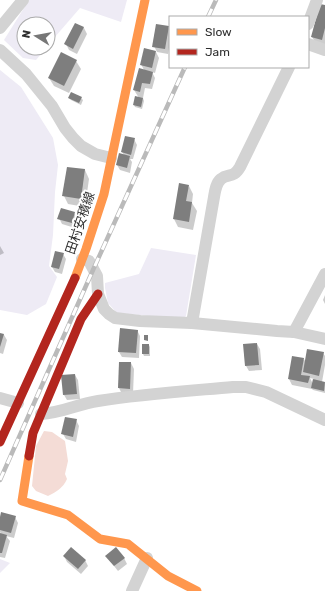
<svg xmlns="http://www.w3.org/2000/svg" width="325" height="591" viewBox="0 0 325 591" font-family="Rubik,'Noto Sans JP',sans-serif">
<rect width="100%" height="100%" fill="#fff"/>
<!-- green -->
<g fill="#eeebf5">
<polygon points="29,0 127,0 121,22 80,8 48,45 48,24 24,24 24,48 46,48 36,60 23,58 4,40"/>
<polygon points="0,70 21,87 53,138 58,165 55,192 53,235 49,266 57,277 46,304 27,315 0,310"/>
<polygon points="151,248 196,255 186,316 182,319 117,313 108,303 105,288 105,283 139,274"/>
<polygon points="0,559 10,563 0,573"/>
</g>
<!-- water -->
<path fill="#f4dcd6" d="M44,431L52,432L65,441L68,461L65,474L67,479C63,488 56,492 48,496L36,491L32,486L36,446Z"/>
<!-- shadow -->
<g fill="#0003" fill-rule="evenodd">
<polygon points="325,6 325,45 315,42 312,37"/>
<polygon points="76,24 84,28 87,34 77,54 69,50 66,44"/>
<polygon points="168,27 170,30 170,41 168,54 157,52 154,46"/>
<polygon points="156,52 159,58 155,73 152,72 155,78 152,89 145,88 143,98 144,101 142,109 135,107 134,105 139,98 134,90 144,70 141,64"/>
<polygon points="76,61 81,69 69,93 54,86 49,78"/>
<polygon points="69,98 81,98 83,100 81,105 71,100"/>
<polygon points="134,139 137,145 133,159 130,159 132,162 130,173 120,170 117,165 124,155 122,152"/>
<polygon points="68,168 85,170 89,179 85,207 68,204 64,196"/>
<polygon points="189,186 193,194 192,203 197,211 193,230 178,227 174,219"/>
<polygon points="74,213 77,218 75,228 62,224 59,218"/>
<polygon points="0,246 4,253 0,255"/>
<polygon points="63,254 66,259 62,274 55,272 52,267"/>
<polygon points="325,295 325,304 323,300"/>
<polygon points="137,330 140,336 139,358 122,357 119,352"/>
<polygon points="0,334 4,335 7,340 3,354 0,353"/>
<polygon points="257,344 260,349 262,370 249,371 246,366 244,345"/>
<polygon points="149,345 150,347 150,356 144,356 143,354"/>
<path d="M323,353L325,356V365L322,382L325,383V393L313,390L312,389L292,385L289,379L304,359L306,363ZM310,378L314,379L313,384Z"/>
<polygon points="120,363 131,363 134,369 133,394 122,394 119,388"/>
<polygon points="75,375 78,380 80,399 67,400 64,395"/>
<polygon points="76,420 79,426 76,442 66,439 63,434"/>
<polygon points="15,517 18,523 14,538 6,536 10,541 5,558 0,557 0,534 1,534 0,532 0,521"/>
<polygon points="64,556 85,560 88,566 81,574 67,562"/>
<polygon points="106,556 124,558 127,564 118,571"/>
</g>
<!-- building -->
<g fill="#7e7e7e">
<polygon points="320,4 325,5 325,28 322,40 311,37"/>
<polygon points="75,23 84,27 73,49 64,44"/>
<polygon points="156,24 169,26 165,49 152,47"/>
<polygon points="144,48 156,51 152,68 140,65"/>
<polygon points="61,52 77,60 64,86 48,78"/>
<polygon points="139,68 153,72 150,84 142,83 140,92 133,90"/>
<polygon points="71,92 82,97 79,103 68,98"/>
<polygon points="135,96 143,98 141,107 133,105"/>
<polygon points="125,136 135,138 131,155 121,152"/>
<polygon points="119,153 130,156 127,168 116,165"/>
<polygon points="67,167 85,169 81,199 62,196"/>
<polygon points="179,183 189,185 186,201 192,202 189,222 173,219"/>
<polygon points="61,208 75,212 72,223 57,219"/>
<polygon points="55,251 64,253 59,269 51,267"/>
<polygon points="120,328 138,330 136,353 118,352"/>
<polygon points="0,333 4,334 0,347"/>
<polygon points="144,335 148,335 148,341 144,340"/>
<polygon points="257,343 259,365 245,366 243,344"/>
<rect x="142" y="344" width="7" height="10"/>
<polygon points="307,349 324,352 319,376 303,372"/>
<polygon points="292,356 304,358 301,375 310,376 308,383 288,379"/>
<polygon points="119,362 131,362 130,389 118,388"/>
<polygon points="75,374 77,394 63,395 61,375"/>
<polygon points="313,379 325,382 324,391 311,388"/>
<polygon points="65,417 77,419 73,437 61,434"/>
<polygon points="1,512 16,516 11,533 0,530 0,517"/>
<polygon points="0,533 7,535 2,553 0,553"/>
<polygon points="71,547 86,560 78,569 63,556"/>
<polygon points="116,547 125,558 114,566 105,556"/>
</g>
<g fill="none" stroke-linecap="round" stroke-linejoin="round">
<!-- street -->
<g stroke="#d3d3d3" stroke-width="12">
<polyline points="308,24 317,0"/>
<polyline points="0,28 23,0"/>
<polyline points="308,44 325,50"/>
<polyline points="0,50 26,74 52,106 65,128 73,138 81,146 95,154 111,158"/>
<polyline points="82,259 89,261 97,276 98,294 104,309 109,314 115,318 140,321 192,323 277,331 294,332 325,339"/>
<path d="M192,323L214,197C215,191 216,183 221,179C228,173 233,179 240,167L289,67"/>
<polyline points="294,332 325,274"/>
<polyline points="0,398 18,403"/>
<path d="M41,414C62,413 78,404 98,401C142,394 188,391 233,387H246L266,392L325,420"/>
<polyline points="132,591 147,558"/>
</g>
<!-- slow -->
<g stroke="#ff974d" stroke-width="9">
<polyline points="75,278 86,249 104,194 145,0"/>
<polyline points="29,456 22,501 68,515 100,539 128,544 168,576 197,591"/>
</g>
<!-- jam -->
<g stroke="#b3261e" stroke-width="9">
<polyline points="0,442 75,278"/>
<polyline points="29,456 33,433 81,319 98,294"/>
</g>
<defs>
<g id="rail">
<polyline points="208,17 216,0"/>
<polyline points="0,480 93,270 185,67"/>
</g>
</defs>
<!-- rail casing -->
<use href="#rail" stroke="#bababa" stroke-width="4.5"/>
<!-- rail -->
<use href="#rail" stroke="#fff" stroke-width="3" stroke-dasharray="9" stroke-linecap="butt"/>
</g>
<g text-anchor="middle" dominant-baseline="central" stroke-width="4" stroke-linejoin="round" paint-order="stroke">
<!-- street labels -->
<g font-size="13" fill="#2e2e2e" stroke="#fff">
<text transform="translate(80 223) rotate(-71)">田村安積線</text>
</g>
</g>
<!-- legend -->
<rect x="169" y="16" width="140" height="52" fill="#ffffff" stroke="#ababab"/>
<rect x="177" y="29" width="20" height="6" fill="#ff974d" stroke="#ababab"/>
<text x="205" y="36" font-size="12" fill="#2e2e2e">Slow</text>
<rect x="177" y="49" width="20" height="6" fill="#b3261e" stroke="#ababab"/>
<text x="205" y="56" font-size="12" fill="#2e2e2e">Jam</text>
<!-- north arrow -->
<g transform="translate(36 36) rotate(281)"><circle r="19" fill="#ffffff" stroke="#ababab"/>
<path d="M0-3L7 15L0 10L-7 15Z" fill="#777777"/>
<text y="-6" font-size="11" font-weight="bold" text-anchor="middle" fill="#2e2e2e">N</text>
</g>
</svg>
